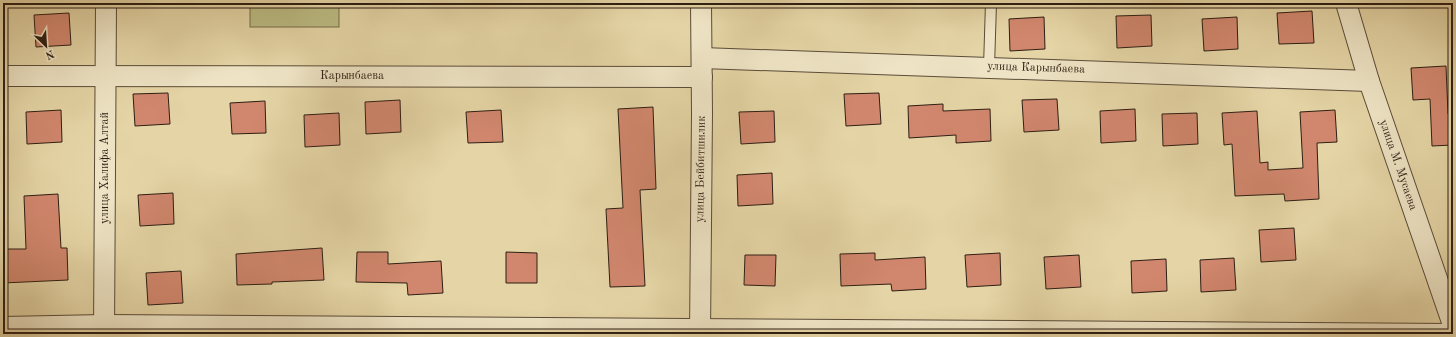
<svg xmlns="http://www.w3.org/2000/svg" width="1456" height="337" viewBox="0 0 1456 337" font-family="'Old Standard TT',serif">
<rect width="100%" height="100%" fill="#e5d5a6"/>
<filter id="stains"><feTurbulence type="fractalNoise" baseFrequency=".005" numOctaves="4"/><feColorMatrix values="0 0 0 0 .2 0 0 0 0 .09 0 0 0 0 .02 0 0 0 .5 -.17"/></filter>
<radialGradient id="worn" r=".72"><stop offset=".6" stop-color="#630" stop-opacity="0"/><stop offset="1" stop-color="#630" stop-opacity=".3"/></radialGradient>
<!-- green -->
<rect fill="#bbbb82" stroke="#746c4a" x="250" y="3" width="89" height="24"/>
<!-- building -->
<g fill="#d1876e" stroke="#2d1e13">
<polygon points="1312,11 1314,43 1279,44 1277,13"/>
<polygon points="69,13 71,45 36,47 34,15"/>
<polygon points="1151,15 1152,46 1117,48 1116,16"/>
<polygon points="1044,17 1045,49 1010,51 1009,19"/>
<polygon points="1237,17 1238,49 1204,51 1202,19"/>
<polygon points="1446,66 1448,114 1453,113 1453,145 1432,146 1430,99 1413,100 1411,68"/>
<polygon points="168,93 170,124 135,126 133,94"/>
<polygon points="879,93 881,124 846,126 844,94"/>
<polygon points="1057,99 1059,130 1024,132 1022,100"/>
<polygon points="400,100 401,132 366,134 365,102"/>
<polygon points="265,101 266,133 232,134 230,103"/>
<polygon points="943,104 943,111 990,109 991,141 956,143 956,135 909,138 908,106"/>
<polygon points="653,107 656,189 640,190 645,286 610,287 606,209 623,208 618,109"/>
<polygon points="1135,109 1136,141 1101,143 1100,111"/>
<polygon points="61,110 62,142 27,144 26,112"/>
<polygon points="501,110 503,142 468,143 466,112"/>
<polygon points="1335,110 1337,142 1317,143 1319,199 1285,201 1284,194 1235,196 1232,144 1224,145 1222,113 1257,111 1260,163 1268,162 1268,170 1303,168 1300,112"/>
<polygon points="774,111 775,142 741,144 739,112"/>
<polygon points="339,113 340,145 305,147 304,115"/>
<polygon points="1197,113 1198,144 1163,146 1162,114"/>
<polygon points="772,173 773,204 738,206 737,175"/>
<polygon points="173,193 174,224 140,226 138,195"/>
<polygon points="58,194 61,248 67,248 68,280 3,283 3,249 26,249 24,196"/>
<polygon points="1294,228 1296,260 1261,262 1259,230"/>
<polygon points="322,248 324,280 272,282 272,284 237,285 236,254"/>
<polygon points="357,252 388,252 388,264 441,261 443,293 408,295 407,283 356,282"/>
<polygon points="506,252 537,253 537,283 506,283"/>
<polygon points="875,253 875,260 925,257 926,289 892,291 891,284 841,286 840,254"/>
<polygon points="1000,253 1001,285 967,287 965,255"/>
<polygon points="745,255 776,255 775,286 744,285"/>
<polygon points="1079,255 1081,287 1046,289 1044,257"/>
<polygon points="1234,258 1236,290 1201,292 1200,260"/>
<polygon points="1166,259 1167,291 1132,293 1131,261"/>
<polygon points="181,271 183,303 148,305 146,273"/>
</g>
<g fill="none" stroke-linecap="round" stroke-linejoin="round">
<defs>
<polyline id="service" points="989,67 991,3"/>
<g id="minor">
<polyline points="1346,3 1369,81 1453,325"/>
<polyline points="702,58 1369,81"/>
<polyline points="3,76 702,77"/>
<polyline points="3,327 104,325 1453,334"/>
<polyline points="104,334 106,3"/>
<polyline points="700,334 702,113 701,3"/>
</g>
</defs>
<!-- service casing -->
<use href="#service" stroke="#5b4c38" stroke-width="12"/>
<!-- minor casing -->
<use href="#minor" stroke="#5b4c38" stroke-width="22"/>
<!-- service -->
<use href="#service" stroke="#eee4c5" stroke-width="10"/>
<!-- minor -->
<use href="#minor" stroke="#eee4c5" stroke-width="20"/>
</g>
<g text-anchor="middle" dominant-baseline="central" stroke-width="3.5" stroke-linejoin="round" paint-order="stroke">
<!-- street labels -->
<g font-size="12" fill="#2d1e13" stroke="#eee4c5">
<text transform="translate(1036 68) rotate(2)">улица Карынбаева</text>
<text x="352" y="76">Карынбаева</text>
<text transform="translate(1398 165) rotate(71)">улица М. Мусаева</text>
<text transform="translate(105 168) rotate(-90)">улица Халифа Алтай</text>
<text transform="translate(701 169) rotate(-89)">улица Бейбитшилик</text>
</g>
</g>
<!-- margin -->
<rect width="1456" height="337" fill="none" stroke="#e5d5a6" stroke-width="16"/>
<rect x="4" y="4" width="1448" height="329" fill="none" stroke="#2d1e13" stroke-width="2"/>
<rect x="8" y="8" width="1440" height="321" fill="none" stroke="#2d1e13"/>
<!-- north arrow -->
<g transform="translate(46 46) rotate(155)" stroke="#eee4c5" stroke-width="3" paint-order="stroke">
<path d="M0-3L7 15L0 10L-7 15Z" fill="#2d1e13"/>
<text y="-6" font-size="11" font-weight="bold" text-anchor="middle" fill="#2d1e13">N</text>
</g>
<rect width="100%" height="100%" filter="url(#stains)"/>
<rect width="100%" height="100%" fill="url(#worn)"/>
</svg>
